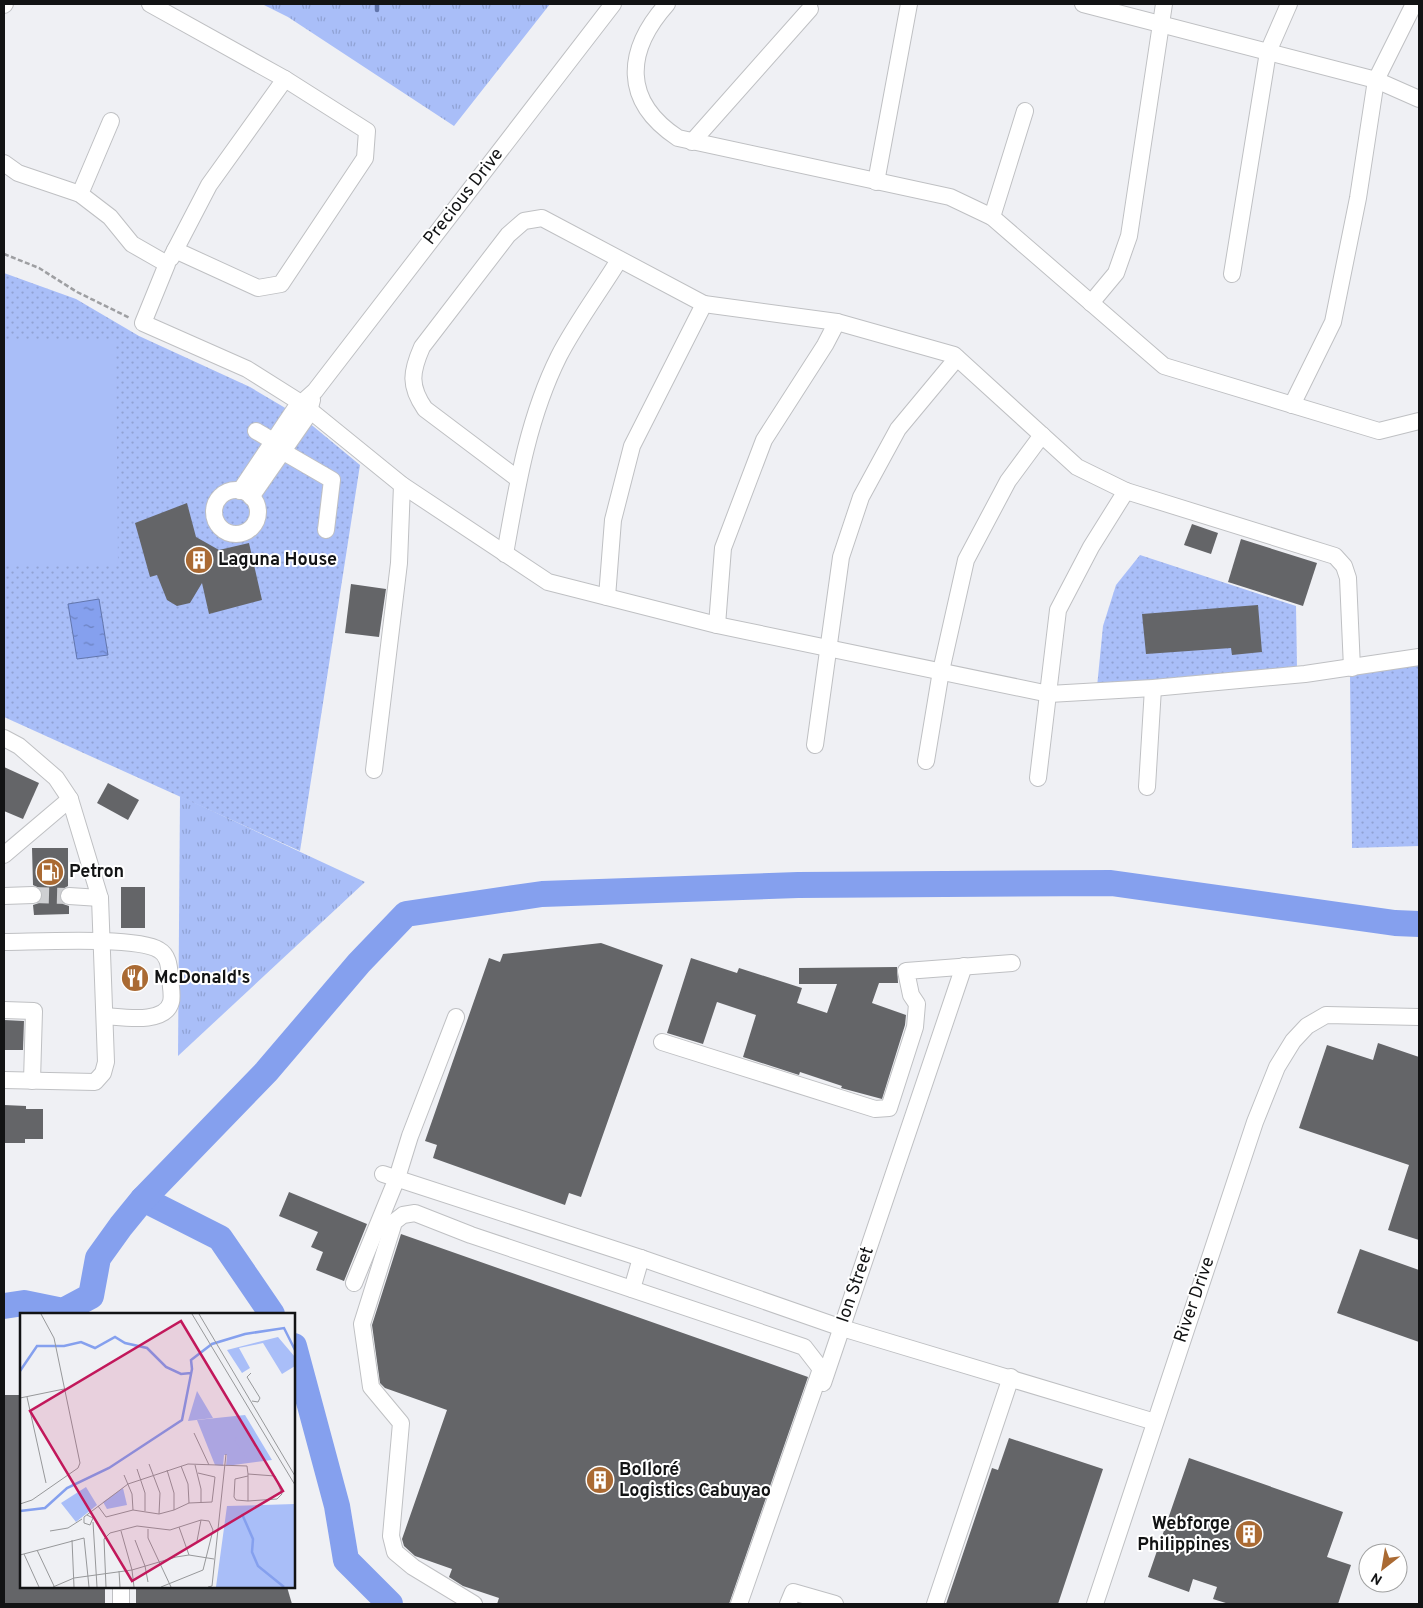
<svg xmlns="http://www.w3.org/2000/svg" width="1423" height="1608" viewBox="0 0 1423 1608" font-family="Overpass,sans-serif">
<defs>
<pattern id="grass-tufts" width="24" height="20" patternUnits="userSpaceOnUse" patternTransform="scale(1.25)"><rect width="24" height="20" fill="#a9bef8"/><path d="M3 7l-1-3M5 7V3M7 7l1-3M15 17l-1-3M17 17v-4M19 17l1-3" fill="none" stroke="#90a2d4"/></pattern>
<pattern id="park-dots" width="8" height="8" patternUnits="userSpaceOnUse" patternTransform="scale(1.25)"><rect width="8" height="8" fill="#a9bef8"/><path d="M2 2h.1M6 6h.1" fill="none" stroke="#90a2d4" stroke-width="1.8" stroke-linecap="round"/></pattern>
<pattern id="water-ripples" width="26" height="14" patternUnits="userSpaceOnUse" patternTransform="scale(1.25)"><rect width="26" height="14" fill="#85a0ee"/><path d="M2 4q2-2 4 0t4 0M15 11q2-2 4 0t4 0" fill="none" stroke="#6b81c0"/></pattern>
</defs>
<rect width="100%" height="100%" fill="#eff0f4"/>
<!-- grass -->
<g fill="url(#grass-tufts)">
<polygon points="262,4 550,4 454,126 288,17"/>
<polygon points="180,796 365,882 178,1056"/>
</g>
<!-- park -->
<g fill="url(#park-dots)">
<polygon points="4,273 76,299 139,336 250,387 287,409 261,496 308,422 360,465 300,851 4,717"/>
<polygon points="1140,555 1296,606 1297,670 1097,687 1103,626 1116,585"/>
<polygon points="1419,665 1419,846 1352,848 1350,674"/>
</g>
<!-- garden -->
<polygon fill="#a9bef8" points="4,339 116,339 118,566 4,566"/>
<!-- water -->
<polygon fill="url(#water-ripples)" stroke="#6276ad" points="99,599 108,655 77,659 68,604"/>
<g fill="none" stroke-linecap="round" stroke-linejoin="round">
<!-- stream -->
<polyline stroke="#6276ad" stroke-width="4.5" points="377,10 377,4"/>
<!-- river -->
<g stroke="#85a0ee" stroke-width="26">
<polyline points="143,1199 220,1238 272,1314"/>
<polyline points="4,1306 24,1303 63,1311 91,1296 98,1258 121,1226 143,1199 266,1072 359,963 406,914 542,894 798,885 1111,883 1395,923 1419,924"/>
<polyline points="294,1346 337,1506 346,1560 390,1604"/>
</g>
</g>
<!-- building -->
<g fill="#646568">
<polygon points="187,503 196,537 219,550 249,543 262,600 209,614 202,583 190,603 177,606 167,600 157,575 150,577 135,523"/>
<polygon points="1192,524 1218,533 1211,554 1184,545"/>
<polygon points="1241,539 1317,563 1303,606 1228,582"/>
<polygon points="351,584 386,589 379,637 345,633"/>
<polygon points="1258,605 1262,652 1232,655 1231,648 1146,654 1142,614"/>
<polygon points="4,767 39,783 23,819 4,811"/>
<polygon points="108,783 139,800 128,820 97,803"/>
<polygon points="32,848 68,848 68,886 61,890 59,896 63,904 69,906 69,914 34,915 33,905 39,903 43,895 41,889 33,885"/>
<rect x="121" y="887" width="24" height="41"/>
<polygon points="601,943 663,965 581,1197 569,1193 565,1205 433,1158 437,1145 425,1141 489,958 500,962 503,954"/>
<polygon points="691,958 737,973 739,968 802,988 797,1003 827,1013 837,984 799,984 799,968 897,967 898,983 879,983 872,1003 906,1015 905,1025 882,1099 841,1088 842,1086 800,1072 799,1075 743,1057 756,1015 717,1002 703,1044 667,1033"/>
<polygon points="4,1020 24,1021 23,1050 4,1050"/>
<polygon points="1378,1043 1419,1057 1419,1240 1388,1230 1409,1165 1299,1128 1327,1045 1373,1060"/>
<polygon points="4,1105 26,1106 26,1109 43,1109 43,1139 25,1139 25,1143 4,1143"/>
<polygon points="289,1192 367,1224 344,1281 316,1270 323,1252 311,1247 318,1232 279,1216"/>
<polygon points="401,1234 808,1377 729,1604 497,1604 499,1598 463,1586 449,1577 452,1569 415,1556 404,1546 402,1539 447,1410 385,1388 380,1383 372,1325"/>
<polygon points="1360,1249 1419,1270 1419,1342 1337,1313"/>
<polygon points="4,1395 21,1395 21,1587 105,1587 105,1604 4,1604"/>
<polygon points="1009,1438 1103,1469 1058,1604 946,1604 992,1468 998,1470"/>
<polygon points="1189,1458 1343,1512 1327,1557 1351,1565 1338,1604 1229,1604 1213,1599 1217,1587 1193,1579 1189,1592 1148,1577"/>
<polygon points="136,1587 287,1587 292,1604 136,1604"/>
</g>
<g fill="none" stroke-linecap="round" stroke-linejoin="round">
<!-- minor-tunnel -->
<polyline stroke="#cecfd2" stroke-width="16" stroke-dasharray="16 8" stroke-linecap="butt" points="33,895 69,896"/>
<defs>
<g id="minor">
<polyline points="150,4 285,79 209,185 171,258"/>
<path d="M667,4C625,51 622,101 678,138L950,197L992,217L1164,366L1379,431L1419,421"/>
<polyline points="1083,4 1376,80 1419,99"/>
<polyline points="4,5 5,4"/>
<polyline points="692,142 810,9"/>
<polyline points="4,163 18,173 80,194 110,217 132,244 167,264 143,323 247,369 301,403 402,485 548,582 717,625 1049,694 1153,688 1305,674 1419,657"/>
<polyline points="876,182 909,4"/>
<polyline points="80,194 111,121"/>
<polyline points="992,217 1025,111"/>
<polyline points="175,250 258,288 281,284 365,158 367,131 285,79"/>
<polyline points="1232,274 1268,52 1289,4"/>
<polyline points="1091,303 1116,273 1129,236 1164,4"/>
<polyline points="704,304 837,322 825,345 764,440 723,548 717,625"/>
<polyline points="837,322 954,355 1077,467 1126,491 1335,556 1344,566 1348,578 1352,668"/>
<polyline points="1292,405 1333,322 1358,198 1376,80 1414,4"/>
<polyline points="256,431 273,441"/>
<polyline points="282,451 332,480 326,530"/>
<path d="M518,479L425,409C409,386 411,372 422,347L508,235L524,221L542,218L704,304L632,446L613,520L607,597"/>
<circle cx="236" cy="512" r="22"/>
<polyline points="240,491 295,409 315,391 613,4"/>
<polyline points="251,497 308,415 312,400"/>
<path d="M505,554C517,486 528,418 559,356C576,323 600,291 619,260"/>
<polyline points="4,738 19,746 56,778 70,799 100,898 69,896"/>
<polyline points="815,745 841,557 861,497 898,429 957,358"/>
<polyline points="926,761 941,671 966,560 1008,481 1042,435"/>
<polyline points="374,770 399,563 402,485"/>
<polyline points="1038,778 1058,610 1091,547 1126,491"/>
<polyline points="1147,787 1153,688"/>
<polyline points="4,855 70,799"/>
<polyline points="4,896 33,895"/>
<path d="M4,942C35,942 136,936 159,950C168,955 169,965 170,976C170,983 173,995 171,1002C165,1025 122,1017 105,1016"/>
<polyline points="4,1010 34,1011 32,1081"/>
<polyline points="662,1042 875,1109 889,1108 915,1027 917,1004 911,995 906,971 1012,963"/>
<polyline points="4,1080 95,1082 103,1073 106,1062 100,898"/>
<polyline points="383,1174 641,1258 842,1328 1155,1422"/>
<polyline points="354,1283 397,1178 410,1136 456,1017"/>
<polyline points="632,1289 641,1258"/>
<polyline points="823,1383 964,966"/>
<polyline points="121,1604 121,1587"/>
<polyline points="474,1604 413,1567 395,1552 391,1536 401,1423 371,1387 362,1324 394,1222 403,1215 415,1213 471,1235 804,1347 821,1369 739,1604"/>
<polyline points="788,1604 793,1592 835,1604"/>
<polyline points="935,1604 1011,1377"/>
<polyline points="1095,1604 1255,1122 1277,1067 1293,1041 1307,1026 1326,1015 1419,1017"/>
</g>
</defs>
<!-- minor casing -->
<use href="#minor" stroke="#bfc0c3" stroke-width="18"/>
<!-- path -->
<polyline stroke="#9e9fa2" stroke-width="2.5" stroke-dasharray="5 2.5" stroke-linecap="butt" points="4,254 39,268 77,292 130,318"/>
<!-- minor -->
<use href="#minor" stroke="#fff" stroke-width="16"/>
</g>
<!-- icons -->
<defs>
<symbol id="building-disc" viewBox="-11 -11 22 22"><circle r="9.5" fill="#aa6a33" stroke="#fff"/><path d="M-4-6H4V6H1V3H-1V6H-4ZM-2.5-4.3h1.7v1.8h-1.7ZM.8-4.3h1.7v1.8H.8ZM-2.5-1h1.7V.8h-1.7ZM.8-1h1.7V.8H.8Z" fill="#fff"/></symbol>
<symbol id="fuel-disc" viewBox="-11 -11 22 22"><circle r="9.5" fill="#aa6a33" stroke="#fff"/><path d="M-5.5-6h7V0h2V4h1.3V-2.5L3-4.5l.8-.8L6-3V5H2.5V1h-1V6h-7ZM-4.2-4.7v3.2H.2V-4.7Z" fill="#fff"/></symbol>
<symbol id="restaurant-disc" viewBox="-11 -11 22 22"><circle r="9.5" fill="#aa6a33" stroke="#fff"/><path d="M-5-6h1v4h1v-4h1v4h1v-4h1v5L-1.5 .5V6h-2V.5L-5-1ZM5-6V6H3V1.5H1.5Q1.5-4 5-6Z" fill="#fff"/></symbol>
</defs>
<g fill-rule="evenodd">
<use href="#building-disc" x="183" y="544" width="32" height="32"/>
<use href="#fuel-disc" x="34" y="856" width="32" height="32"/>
<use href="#restaurant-disc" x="119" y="962" width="32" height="32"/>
<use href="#building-disc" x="584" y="1464" width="32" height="32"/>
<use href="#building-disc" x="1233" y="1518" width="32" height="32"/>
</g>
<g text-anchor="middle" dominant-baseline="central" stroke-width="4" stroke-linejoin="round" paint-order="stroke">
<!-- street labels -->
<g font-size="18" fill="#121314" stroke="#fff">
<text transform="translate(464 197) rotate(-52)">Precious Drive</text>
<text transform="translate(856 1285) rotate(-71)">Ion Street</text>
<text transform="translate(1195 1300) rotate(-71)">River Drive</text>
</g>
<!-- poi labels -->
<g font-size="18" font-weight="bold" fill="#121314" stroke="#fff" text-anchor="start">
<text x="218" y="560">Laguna House</text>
<text x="69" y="872">Petron</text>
<text x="154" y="978">McDonald's</text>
<text x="619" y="1470">Bolloré<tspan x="619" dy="21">Logistics Cabuyao</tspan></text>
<text x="1230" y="1524" text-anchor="end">Webforge<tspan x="1230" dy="21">Philippines</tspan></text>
</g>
</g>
<!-- overview -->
<g transform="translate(20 1313)">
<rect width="275" height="275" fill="#eff0f4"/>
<path d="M258,24L275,44V53L262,61L243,30L219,35L230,55L222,60L207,37ZM177,78L193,105L168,108ZM275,191V274H196L207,193Z" fill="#a9bef8"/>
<path d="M225,102L252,147L206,153L207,142H204L203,153L195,152L177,107ZM66,174L77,192L56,209L41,190ZM103,175L107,192L87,196L83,189Z" fill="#a9bef8"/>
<path d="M231,116L245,140L229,149L214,126Z" fill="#a9bef8"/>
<path fill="none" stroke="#85a0ee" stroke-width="2.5" d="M0,58L17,33H44L61,29L75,35L95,24L105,30L127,35L146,54L161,61L171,60M0,198L25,195L47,175L89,155L162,107L172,56L171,47L192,31L225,21L264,15L275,37M222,201L233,226L232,239L238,253L264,274"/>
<path fill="none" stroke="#97989a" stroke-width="1" d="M172,1L275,172M179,1L275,163M231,60L227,64L240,85L238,89L232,88M7,84L26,170M0,85L44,76M174,120L189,152M129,151L140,180L139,201M175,152L181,176V190M161,153L168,171L169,190L192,189L195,164L178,160M117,156L125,180V198M147,157L154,180V197L169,190M104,162L112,181L113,197M228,188L216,187L214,184L215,166L228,163M0,191L12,187L58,155L60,150L34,25L21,1M78,193L86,204L113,197L139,201L154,197M67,202L73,205L70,212L64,210V204L108,171L168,151L227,153L228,161L255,163L262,181L257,186L228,188V161M73,209L77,274M159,214L169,242M128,216V225L151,274M30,218L48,215L62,206M101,218L112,257L114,274M52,227L54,274M115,227L125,253L128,269M177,228L181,207M17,237L34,273M4,241L19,274M0,242L64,225L69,274M99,258L100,274M33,274L54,265L112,257L156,244L169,242L194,246M86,274L84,226L90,220L117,213L150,217L181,207L189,208L193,217L183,257L141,274M188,274L192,273L206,141"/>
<path fill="#c2185b" fill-opacity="0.15" stroke="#c2185b" stroke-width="2.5" d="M161,8L263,178L112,268L10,98Z"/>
<rect width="275" height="275" fill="none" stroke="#121314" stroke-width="2.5"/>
</g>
<!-- border -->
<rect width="1423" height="1608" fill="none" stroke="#121314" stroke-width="10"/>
<!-- north arrow -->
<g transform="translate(1383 1568) rotate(211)"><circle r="24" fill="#ffffff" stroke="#a0a1a1"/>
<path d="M0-4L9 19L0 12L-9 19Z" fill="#aa6a33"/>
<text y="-8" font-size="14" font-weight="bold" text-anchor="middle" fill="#121314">N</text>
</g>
</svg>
